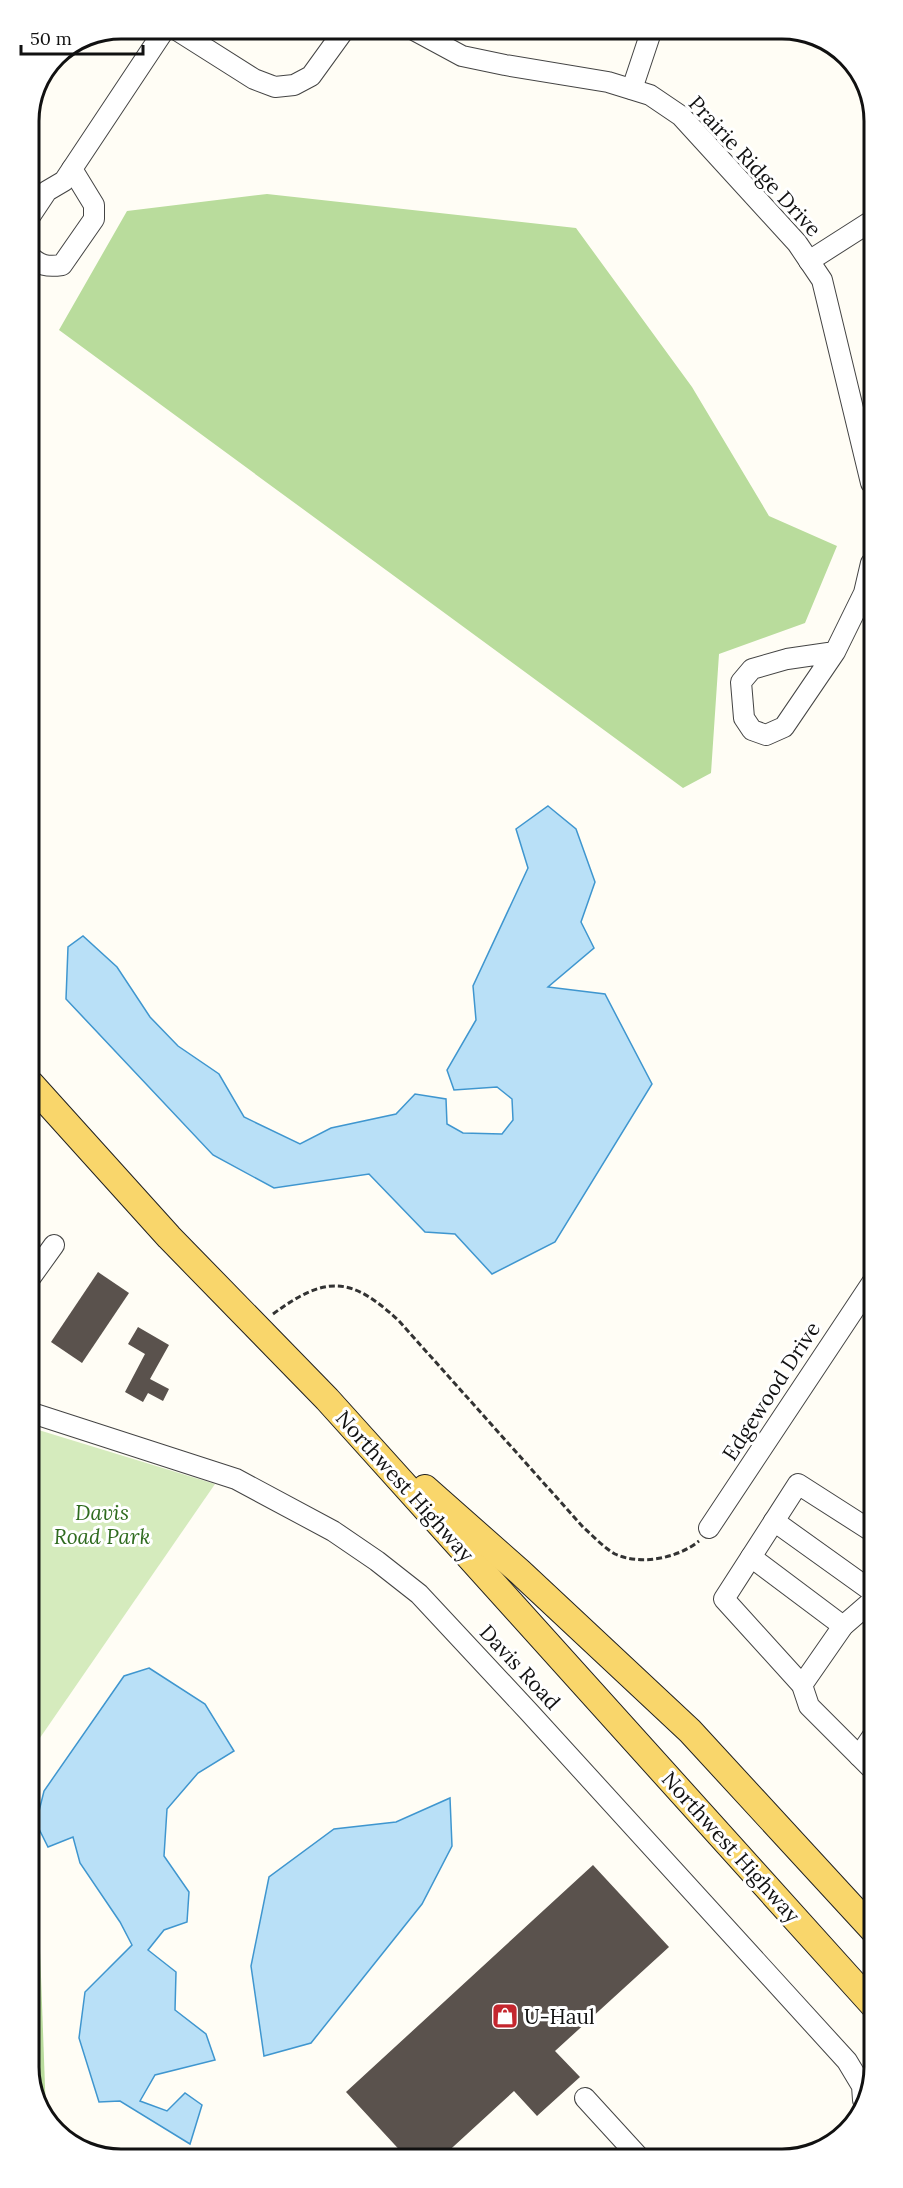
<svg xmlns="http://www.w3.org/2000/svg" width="903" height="2188" viewBox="0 0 903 2188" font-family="Lora,serif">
<rect width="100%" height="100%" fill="#fffdf5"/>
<!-- green -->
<polygon fill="#d5ebbd" points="32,1428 215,1484 33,1748"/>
<!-- forest -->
<g fill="#b9dc9c">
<polygon points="267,194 576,228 692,387 769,516 837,546 805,623 719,654 711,773 683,788 59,330 127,211"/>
<polygon points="33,1866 37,1866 46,2114 33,2096"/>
</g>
<!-- water -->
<g fill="#b9e0f7" stroke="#3f96cf" stroke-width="1.5">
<polygon points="548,806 576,829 595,882 581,922 594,948 548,987 605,994 652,1084 555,1242 492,1274 455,1234 425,1232 369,1174 274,1188 213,1155 66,999 68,947 83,936 117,967 150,1017 178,1046 219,1074 244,1117 300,1144 331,1128 396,1114 415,1094 446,1099 447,1124 463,1133 502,1134 513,1120 512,1099 497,1087 454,1090 447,1070 476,1020 473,986 528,868 516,829"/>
<polygon points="149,1668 205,1704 234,1751 198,1773 167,1809 164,1856 189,1892 187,1922 164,1930 148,1950 176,1972 175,2010 206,2034 215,2060 155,2075 140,2101 167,2111 185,2093 202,2105 190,2144 120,2101 99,2102 79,2038 85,1992 132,1945 120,1922 80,1863 73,1837 48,1847 36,1823 44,1791 124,1676"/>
<polygon points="450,1798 452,1846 422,1904 311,2043 264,2056 251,1966 269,1877 334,1829 396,1822"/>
</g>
<!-- building -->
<g fill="#5a524d">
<polygon points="98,1272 129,1293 82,1363 51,1342"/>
<polygon points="138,1327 169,1345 150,1379 169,1389 163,1401 148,1393 143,1402 125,1392 145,1354 128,1344"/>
<polygon points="593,1865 669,1947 555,2051 580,2077 537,2116 514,2091 442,2157 406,2157 346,2092"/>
</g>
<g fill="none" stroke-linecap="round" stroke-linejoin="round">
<defs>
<g id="minor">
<polyline points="175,29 254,79 275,87 294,85 311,76 345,29"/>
<polyline points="412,29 462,56 505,65 608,82 650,95 681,116 797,243 822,280 871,483"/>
<polyline points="632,89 652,29"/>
<polyline points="29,218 47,191 64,181 165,29"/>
<path d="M29,255C39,266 48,267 62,265L94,219V205L72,169"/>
<polyline points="809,261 870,222"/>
<polyline points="835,652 787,659 752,669 741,682 744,718 752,730 766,735 784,727 835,652 864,593 871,563"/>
<polyline points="31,1277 54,1245"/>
<polyline points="32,1413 236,1479 333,1531 377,1561 419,1594 529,1712 847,2061 862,2086 863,2100"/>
<polyline points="774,1521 873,1592"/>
<polyline points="709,1528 873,1281"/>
<polyline points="751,1557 843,1626"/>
<polyline points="802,1685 843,1626 873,1600"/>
<polyline points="874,1734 859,1756 874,1771"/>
<polyline points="859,1756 809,1706 802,1685 724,1599 798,1484 873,1532"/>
<polyline points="585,2098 638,2156"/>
</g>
<g id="major">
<polyline points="31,1084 169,1237 327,1399 874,2006"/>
<polyline points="425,1488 520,1572 690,1731 874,1931"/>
</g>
</defs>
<!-- minor casing -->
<use href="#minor" stroke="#444" stroke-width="22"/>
<!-- major casing -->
<use href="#major" stroke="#222" stroke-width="28"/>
<!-- path -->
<path stroke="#333" stroke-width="3" stroke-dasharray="6 3" stroke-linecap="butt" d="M273,1314C327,1274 352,1277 399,1321L583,1527C593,1536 603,1547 615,1554C641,1566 678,1558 699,1541"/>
<!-- minor -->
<use href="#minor" stroke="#fff" stroke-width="20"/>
<!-- major -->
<use href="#major" stroke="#f9d66b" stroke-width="26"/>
</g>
<!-- icons -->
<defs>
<symbol id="shop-square" viewBox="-11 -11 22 22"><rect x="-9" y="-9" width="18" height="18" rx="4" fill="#c4262e" stroke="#fff"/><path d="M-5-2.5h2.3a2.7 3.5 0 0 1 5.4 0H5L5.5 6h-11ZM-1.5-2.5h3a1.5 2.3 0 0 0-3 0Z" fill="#fff"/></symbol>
</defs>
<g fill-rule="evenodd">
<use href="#shop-square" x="490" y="2001" width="30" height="30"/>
</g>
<g text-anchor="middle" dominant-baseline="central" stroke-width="6" stroke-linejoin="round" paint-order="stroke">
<!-- street labels -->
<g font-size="21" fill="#111" stroke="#fff">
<text transform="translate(755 166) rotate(47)">Prairie Ridge Drive</text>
<text transform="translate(771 1391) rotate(-57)">Edgewood Drive</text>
<text transform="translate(405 1486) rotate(48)">Northwest Highway</text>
<text transform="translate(520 1667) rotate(47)">Davis Road</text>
<text transform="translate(731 1847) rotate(48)">Northwest Highway</text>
</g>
<!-- park labels -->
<g font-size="21" font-style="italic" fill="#2f6b1f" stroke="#fff">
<text x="102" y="1512">Davis<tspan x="102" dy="24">Road Park</tspan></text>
</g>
<!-- poi labels -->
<g font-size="21" fill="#111" stroke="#fff" text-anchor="start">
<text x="524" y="2016">U-Haul</text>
</g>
</g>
<!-- crop -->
<path d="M0 0H903V2188H0ZM121 39H782A82 82 0 0 1 864 121V2067A82 82 0 0 1 782 2149H121A82 82 0 0 1 39 2067V121A82 82 0 0 1 121 39Z" fill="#fff" fill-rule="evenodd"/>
<path fill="none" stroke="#111" stroke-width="3" d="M121 39H782A82 82 0 0 1 864 121V2067A82 82 0 0 1 782 2149H121A82 82 0 0 1 39 2067V121A82 82 0 0 1 121 39Z"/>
<!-- scale -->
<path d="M21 45v9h122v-9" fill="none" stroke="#111111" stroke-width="3"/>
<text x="30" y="45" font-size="18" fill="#111111" stroke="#ffffff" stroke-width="4.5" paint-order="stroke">50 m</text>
</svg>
